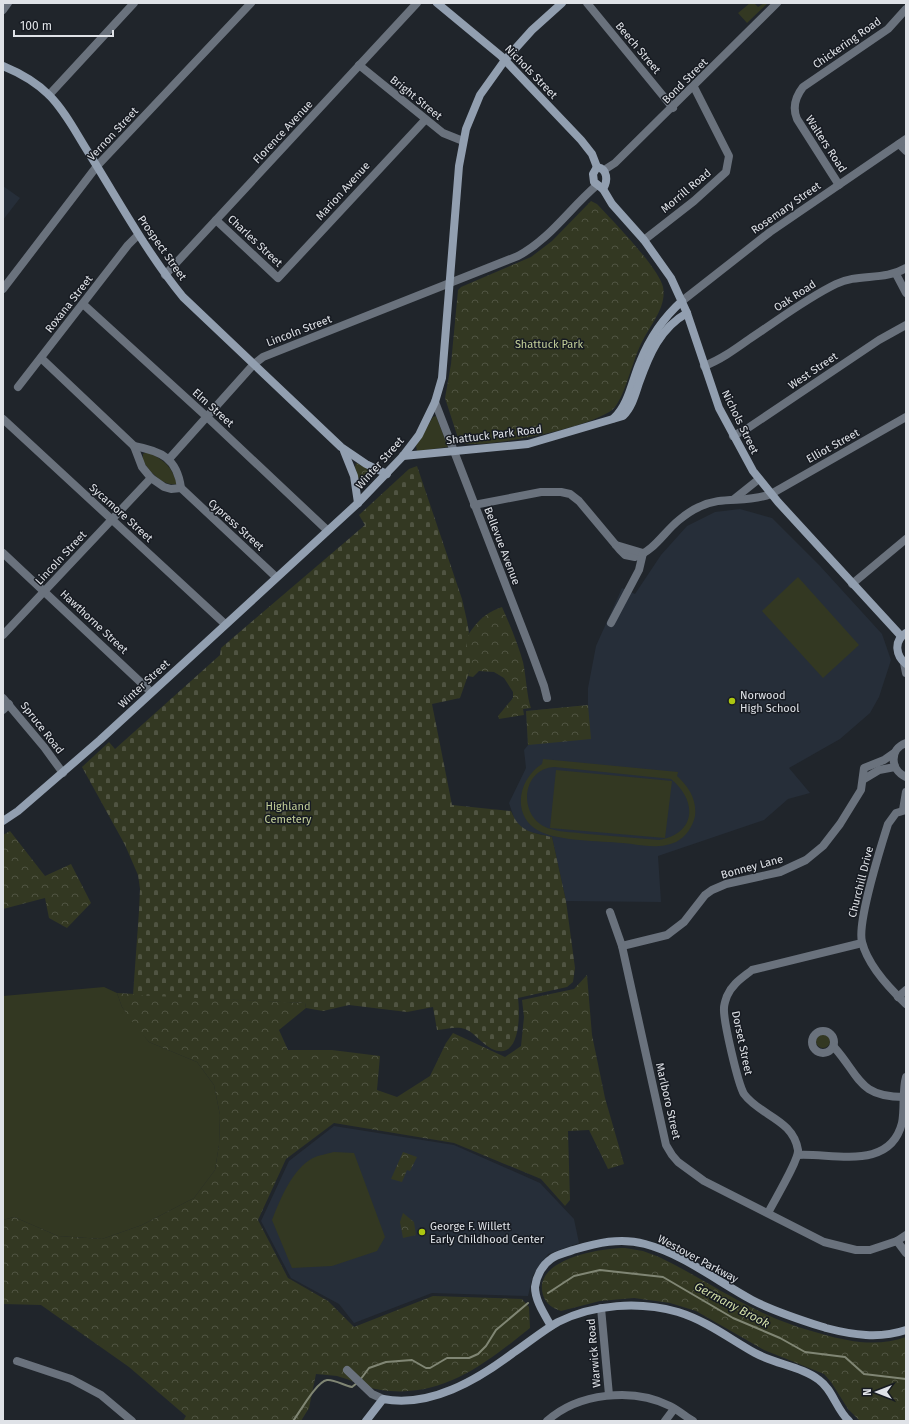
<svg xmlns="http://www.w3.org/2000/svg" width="909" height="1424" viewBox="0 0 909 1424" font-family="'Fira Sans',sans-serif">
<defs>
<pattern id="forest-crowns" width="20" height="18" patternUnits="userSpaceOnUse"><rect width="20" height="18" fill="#333822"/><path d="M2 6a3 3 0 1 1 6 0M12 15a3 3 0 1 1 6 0" fill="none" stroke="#505442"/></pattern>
<pattern id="cemetery-stones" width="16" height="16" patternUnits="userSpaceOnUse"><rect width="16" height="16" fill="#333822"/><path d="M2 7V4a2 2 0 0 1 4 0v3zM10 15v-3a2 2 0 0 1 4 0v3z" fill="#505442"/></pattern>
</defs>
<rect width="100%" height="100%" fill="#20252b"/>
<!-- built -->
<g fill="#262e39">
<polygon points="3,186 20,198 3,220"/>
<polygon points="740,509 772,518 820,566 882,634 891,660 879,697 870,713 840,739 789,768 810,793 788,799 764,820 658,856 661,902 566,901 552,837 526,831 519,826 515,821 509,803 526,768 524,750 528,745 526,711 588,705 588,688 596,646 622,588 635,594 661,555 687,526 715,512"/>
<polygon points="334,1126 454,1145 540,1183 574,1219 579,1243 548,1254 533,1275 528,1296 432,1293 354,1323 339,1304 291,1278 261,1221 289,1161"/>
</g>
<!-- grass -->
<g fill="#333822" fill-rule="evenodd">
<polygon points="750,3 754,3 758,7 764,3 768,3 747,23 738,13"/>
<polygon points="436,416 448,447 417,451 416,446 433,417"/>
<path d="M147,452C164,460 171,465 177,484C163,487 149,471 143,461V454Z"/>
<polygon points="798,577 859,645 823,678 762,611"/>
<path d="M543,759L678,772L677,776C689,787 697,800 695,816C693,826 686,837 676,842C671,844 664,846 659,846C647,847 634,844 623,843C600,841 558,841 539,831C511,816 518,779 542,764ZM555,767L671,779C698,801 696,834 659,840C635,838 612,836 588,834C576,832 563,833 551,829C517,820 520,768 555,767Z"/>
<polygon points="556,770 672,781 665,838 550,828"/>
<polygon points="104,987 117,993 122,1007 149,1042 197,1062 214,1085 220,1115 219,1145 215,1170 194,1198 142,1225 102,1239 58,1236 14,1217 3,1220 3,996"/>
<circle cx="823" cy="1041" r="7"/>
<path d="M334,1152L354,1153L385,1237L377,1251L332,1266L292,1268L272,1220C280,1200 292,1169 313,1158C319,1155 327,1154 334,1152Z"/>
</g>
<!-- forest -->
<g fill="url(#forest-crowns)">
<path d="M591,201L597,204C612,220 659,268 663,287C667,306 651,324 643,340C633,358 626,393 615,407C600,426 487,449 463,443L458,438L445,398L451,364L458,290L461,287L531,257L552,241Z"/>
<polygon points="356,463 373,471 375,475 366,484 360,483 355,467"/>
<path d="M502,607C510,625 518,644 523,662C526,675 527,698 531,708L523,709L524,715L499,719L498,716L513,698V692L504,678L494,672L479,671L473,677L468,676L471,665L458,650C473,629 477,616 502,607Z"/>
<polygon points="588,705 591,739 528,745 526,711"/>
<polygon points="10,831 45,876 71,864 91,903 67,928 49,918 45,898 3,909 3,835"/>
<path d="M587,975L592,1035L605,1098L624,1164L608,1169L589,1130L568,1131L570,1200L565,1206L541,1179L454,1143L334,1123L286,1159L258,1220L288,1278L328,1301L354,1327L433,1296L522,1299L529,1307L530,1328C485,1364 442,1399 381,1390C366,1388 352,1380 337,1376C331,1375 323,1375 316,1374L309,1408L301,1421H183L186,1416L129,1367L41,1305L3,1304V1220L14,1217L58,1236L102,1239L142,1225L194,1198L215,1170L219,1145L220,1115L214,1085L197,1062L149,1042L136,1027L122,1007L117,993L305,1003L306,1008L279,1030L288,1050H332L380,1056L377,1090L397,1097L430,1076L446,1043L453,1033L505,1057L521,1046L524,1017L522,1000L574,989Z"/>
<polygon points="403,1152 417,1157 410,1171 407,1170 402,1182 391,1179"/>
<polygon points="403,1213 414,1222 416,1235 403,1238 400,1222"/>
<path d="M625,1248L643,1251L659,1257C693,1273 725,1295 759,1311C779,1321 800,1328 822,1334C850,1342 878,1347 906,1337V1421H860L848,1409L831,1382L824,1374L764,1350L696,1311L670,1303L634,1298L600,1301L561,1311C552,1308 546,1304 543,1295C532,1259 601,1248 625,1248Z"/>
</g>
<!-- cemetery -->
<path fill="url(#cemetery-stones)" d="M417,466L462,599L467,621L469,633L466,643L472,664L460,698L432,704L452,805L511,811C520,833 532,832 552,837L566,901L575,968L573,982L567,987L518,998C520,1013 521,1062 492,1049C482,1044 475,1033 465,1029C457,1026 446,1029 437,1030L433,1007L407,1012L349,1005L323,1011L306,1008L305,1003L133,995L139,911L140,889L138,875L125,845L82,767L109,742L115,749L220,655L221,648L365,525L359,515L409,469Z"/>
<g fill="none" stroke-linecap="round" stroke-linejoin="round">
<!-- stream -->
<g stroke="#808674" stroke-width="2">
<polyline points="548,1293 574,1276 600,1270 663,1277 733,1318 780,1338 805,1352 845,1357 864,1374 906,1379"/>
<polyline points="360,1380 369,1368 386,1362 412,1360 426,1368 430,1368 447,1358 469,1358 478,1354 486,1346 496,1330 528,1303"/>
<path d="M293,1421C300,1412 316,1382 327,1380C334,1379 345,1386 352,1387L357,1383"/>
</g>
<!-- street -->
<g stroke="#6a727d" stroke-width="8">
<polyline points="587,3 673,108"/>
<polyline points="3,10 8,3"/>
<polyline points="359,65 443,133 463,141"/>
<polyline points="49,95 134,3"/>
<polyline points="899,144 906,151"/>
<polyline points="604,170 615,163 777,3"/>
<path d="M839,185L797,119C792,107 796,96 803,87L888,29L906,9"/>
<polyline points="216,220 278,278 425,120"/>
<polyline points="644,240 694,201 726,172 729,156 694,87"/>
<polyline points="896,274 906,293"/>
<polyline points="165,275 417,3"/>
<polyline points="3,289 97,166 251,3"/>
<polyline points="682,301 770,232 906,139"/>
<polyline points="83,304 207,417 327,530"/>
<polyline points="41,358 134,446 142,467 151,478 164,487 171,489 181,488"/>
<path d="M704,366C720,360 734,350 748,340C777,321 805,299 836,284C858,273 884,281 906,268"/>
<polyline points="18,387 128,245 138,235"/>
<polyline points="435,402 530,648 544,686 547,698"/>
<polyline points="3,419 225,624"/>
<polyline points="733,436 748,428 879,340 906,325"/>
<path d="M134,446C161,451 177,458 181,488L276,577"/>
<path d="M169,459L254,364L263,357L518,256C550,239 569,209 597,185"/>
<polyline points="734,499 759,479"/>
<path d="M474,505L541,492H561L570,494L579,501L620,550L625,555L635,557C654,551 664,532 679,520C685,515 692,510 699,507C723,495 745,504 771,494L906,417"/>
<polyline points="616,545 643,553"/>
<polyline points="3,553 151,692"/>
<polyline points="852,584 906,539"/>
<polyline points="611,623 639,570 643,553"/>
<polyline points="3,635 151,478"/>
<polyline points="904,663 906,673"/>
<polyline points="3,698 44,747 63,773"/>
<polyline points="3,710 9,704"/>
<path d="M906,743C889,749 890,770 906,777"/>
<polyline points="864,779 879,770 895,767"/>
<polyline points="903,810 906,792"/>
<path d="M906,810L896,813L888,824C881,846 857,923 862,942C868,966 889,988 906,1004"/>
<polyline points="610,912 622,946 666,1145 672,1155 678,1162 704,1181 824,1242 856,1250 870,1250 897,1241 906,1235"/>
<polyline points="622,946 667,935 684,922 705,895 712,890 726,884 780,872 806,860 823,846 840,824 861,790 864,768 884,760 894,753"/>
<polyline points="898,997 906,990"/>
<circle cx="823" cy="1042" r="11"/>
<path d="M834,1047C860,1076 858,1097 904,1097"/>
<path d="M798,1155C834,1153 890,1171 902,1123C905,1108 902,1091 906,1077"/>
<path d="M768,1213C774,1201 799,1160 798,1150C793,1119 760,1116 744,1094C738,1084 723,1020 724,1008C724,1004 726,999 727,996C732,984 742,978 752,970L862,943"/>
<polyline points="897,1241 906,1253"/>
<polyline points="601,1308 609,1395"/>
<polyline points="17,1361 71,1379 101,1395 132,1421"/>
<polyline points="347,1370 372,1394 383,1399"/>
<path d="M547,1421C578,1393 633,1387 670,1406C678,1410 685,1416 693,1421"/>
<polyline points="665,1421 674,1409"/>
</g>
<!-- secondary -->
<g stroke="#929fb0" stroke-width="8">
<polyline points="437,3 501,56 581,140 592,154 597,167"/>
<path d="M3,66C20,73 36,82 49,95C66,112 77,135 90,155C120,203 147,253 183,297L341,447L366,464L387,474"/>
<polyline points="597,167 593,174 594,182 603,189 612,204 644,240 671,278 687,313 719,408 753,471 778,502 901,636"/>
<path d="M597,167C608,169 608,181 603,189"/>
<path d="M614,418C629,404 632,380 640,362C650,337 663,318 682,301"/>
<polyline points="344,451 354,476 358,503"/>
<path d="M403,456L528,444L623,416C632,407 635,395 639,383C649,355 660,328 687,313"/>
<path d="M906,633C893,641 896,656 906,664"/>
<polyline points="3,821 18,811 100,740 358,503 403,456 419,435 435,402 442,378 459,166 466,129 480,95 505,60 532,30 562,3"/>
<path d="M551,1326C545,1315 535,1301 535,1287C536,1277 542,1265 551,1259C557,1254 566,1253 573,1250C597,1243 620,1237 645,1244C683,1254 717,1281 752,1300C775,1312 801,1320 826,1328C853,1335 879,1339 906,1330"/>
<path d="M366,1421L383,1399C430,1408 477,1380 513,1353C528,1343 542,1331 558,1322C594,1304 639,1301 678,1312C707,1321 730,1339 755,1353C775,1364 803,1367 819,1380C833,1390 836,1409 849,1421"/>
</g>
</g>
<!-- markers -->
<g fill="#acc611" stroke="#171b22" stroke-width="1.5">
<circle cx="732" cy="701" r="4"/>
<circle cx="422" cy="1232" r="4"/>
</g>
<g text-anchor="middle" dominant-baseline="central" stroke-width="3" stroke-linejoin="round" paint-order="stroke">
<!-- street labels -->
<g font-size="11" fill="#dfe2e7" stroke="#171b22">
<text transform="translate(847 43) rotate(-35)">Chickering Road</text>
<text transform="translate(638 48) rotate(50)">Beech Street</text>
<text transform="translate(531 72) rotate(46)">Nichols Street</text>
<text transform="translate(685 81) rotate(-45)">Bond Street</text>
<text transform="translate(416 98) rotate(39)">Bright Street</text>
<text transform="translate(283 132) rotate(-47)">Florence Avenue</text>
<text transform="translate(113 134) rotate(-47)">Vernon Street</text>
<text transform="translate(826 144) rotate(57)">Walters Road</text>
<text transform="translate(343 191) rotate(-48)">Marion Avenue</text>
<text transform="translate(686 191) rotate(-40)">Morrill Road</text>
<text transform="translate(786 208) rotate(-35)">Rosemary Street</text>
<text transform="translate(255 241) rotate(43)">Charles Street</text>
<text transform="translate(162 248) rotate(55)">Prospect Street</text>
<text transform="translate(795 296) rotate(-33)">Oak Road</text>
<text transform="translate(69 304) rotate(-52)">Roxana Street</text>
<text transform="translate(299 331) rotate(-21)">Lincoln Street</text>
<text transform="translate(813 371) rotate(-34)">West Street</text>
<text transform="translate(213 408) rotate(42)">Elm Street</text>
<text transform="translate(740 422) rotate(64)">Nichols Street</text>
<text transform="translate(494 435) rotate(-7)">Shattuck Park Road</text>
<text transform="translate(833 446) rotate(-29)">Elliot Street</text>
<text transform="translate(380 463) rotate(-48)">Winter Street</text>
<text transform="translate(121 513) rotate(42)">Sycamore Street</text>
<text transform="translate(236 525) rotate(42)">Cypress Street</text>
<text transform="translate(502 546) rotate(69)">Bellevue Avenue</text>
<text transform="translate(61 558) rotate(-47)">Lincoln Street</text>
<text transform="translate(94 622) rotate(43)">Hawthorne Street</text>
<text transform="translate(144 684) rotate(-43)">Winter Street</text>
<text transform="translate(42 728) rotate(52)">Spruce Road</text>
<text transform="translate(752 867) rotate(-15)">Bonney Lane</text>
<text transform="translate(861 882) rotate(-76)">Churchill Drive</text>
<text transform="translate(742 1043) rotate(78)">Dorset Street</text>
<text transform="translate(668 1101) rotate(77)">Marlboro Street</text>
<text transform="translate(698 1259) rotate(28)">Westover Parkway</text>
<text transform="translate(594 1353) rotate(-95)">Warwick Road</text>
</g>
<!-- park labels -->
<g font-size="11" fill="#c3cf99" stroke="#171b22">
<text x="549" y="344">Shattuck Park</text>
<text x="288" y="806">Highland<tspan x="288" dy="13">Cemetery</tspan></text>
</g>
<!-- poi labels -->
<g font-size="11" fill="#dfe2e7" stroke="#171b22" text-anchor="start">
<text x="740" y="695">Norwood<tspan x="740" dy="13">High School</tspan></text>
<text x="430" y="1226">George F. Willett<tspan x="430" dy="13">Early Childhood Center</tspan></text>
</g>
<!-- water labels -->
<g font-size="12" font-style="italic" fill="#d2dfa8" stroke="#171b22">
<text transform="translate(732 1305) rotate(28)">Germany Brook</text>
</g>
</g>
<!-- border -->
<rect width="909" height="1424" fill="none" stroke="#dfe2e7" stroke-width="8"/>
<!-- north arrow -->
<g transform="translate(877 1392) rotate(270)" stroke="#171b22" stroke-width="3" paint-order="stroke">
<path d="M0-3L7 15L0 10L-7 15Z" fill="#dfe2e7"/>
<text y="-6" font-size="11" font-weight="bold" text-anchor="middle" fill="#dfe2e7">N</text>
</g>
<!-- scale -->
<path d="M14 30v6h99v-6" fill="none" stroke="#dfe2e7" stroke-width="2"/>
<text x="20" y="30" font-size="12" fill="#dfe2e7" stroke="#171b22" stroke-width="3" paint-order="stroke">100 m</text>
</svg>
